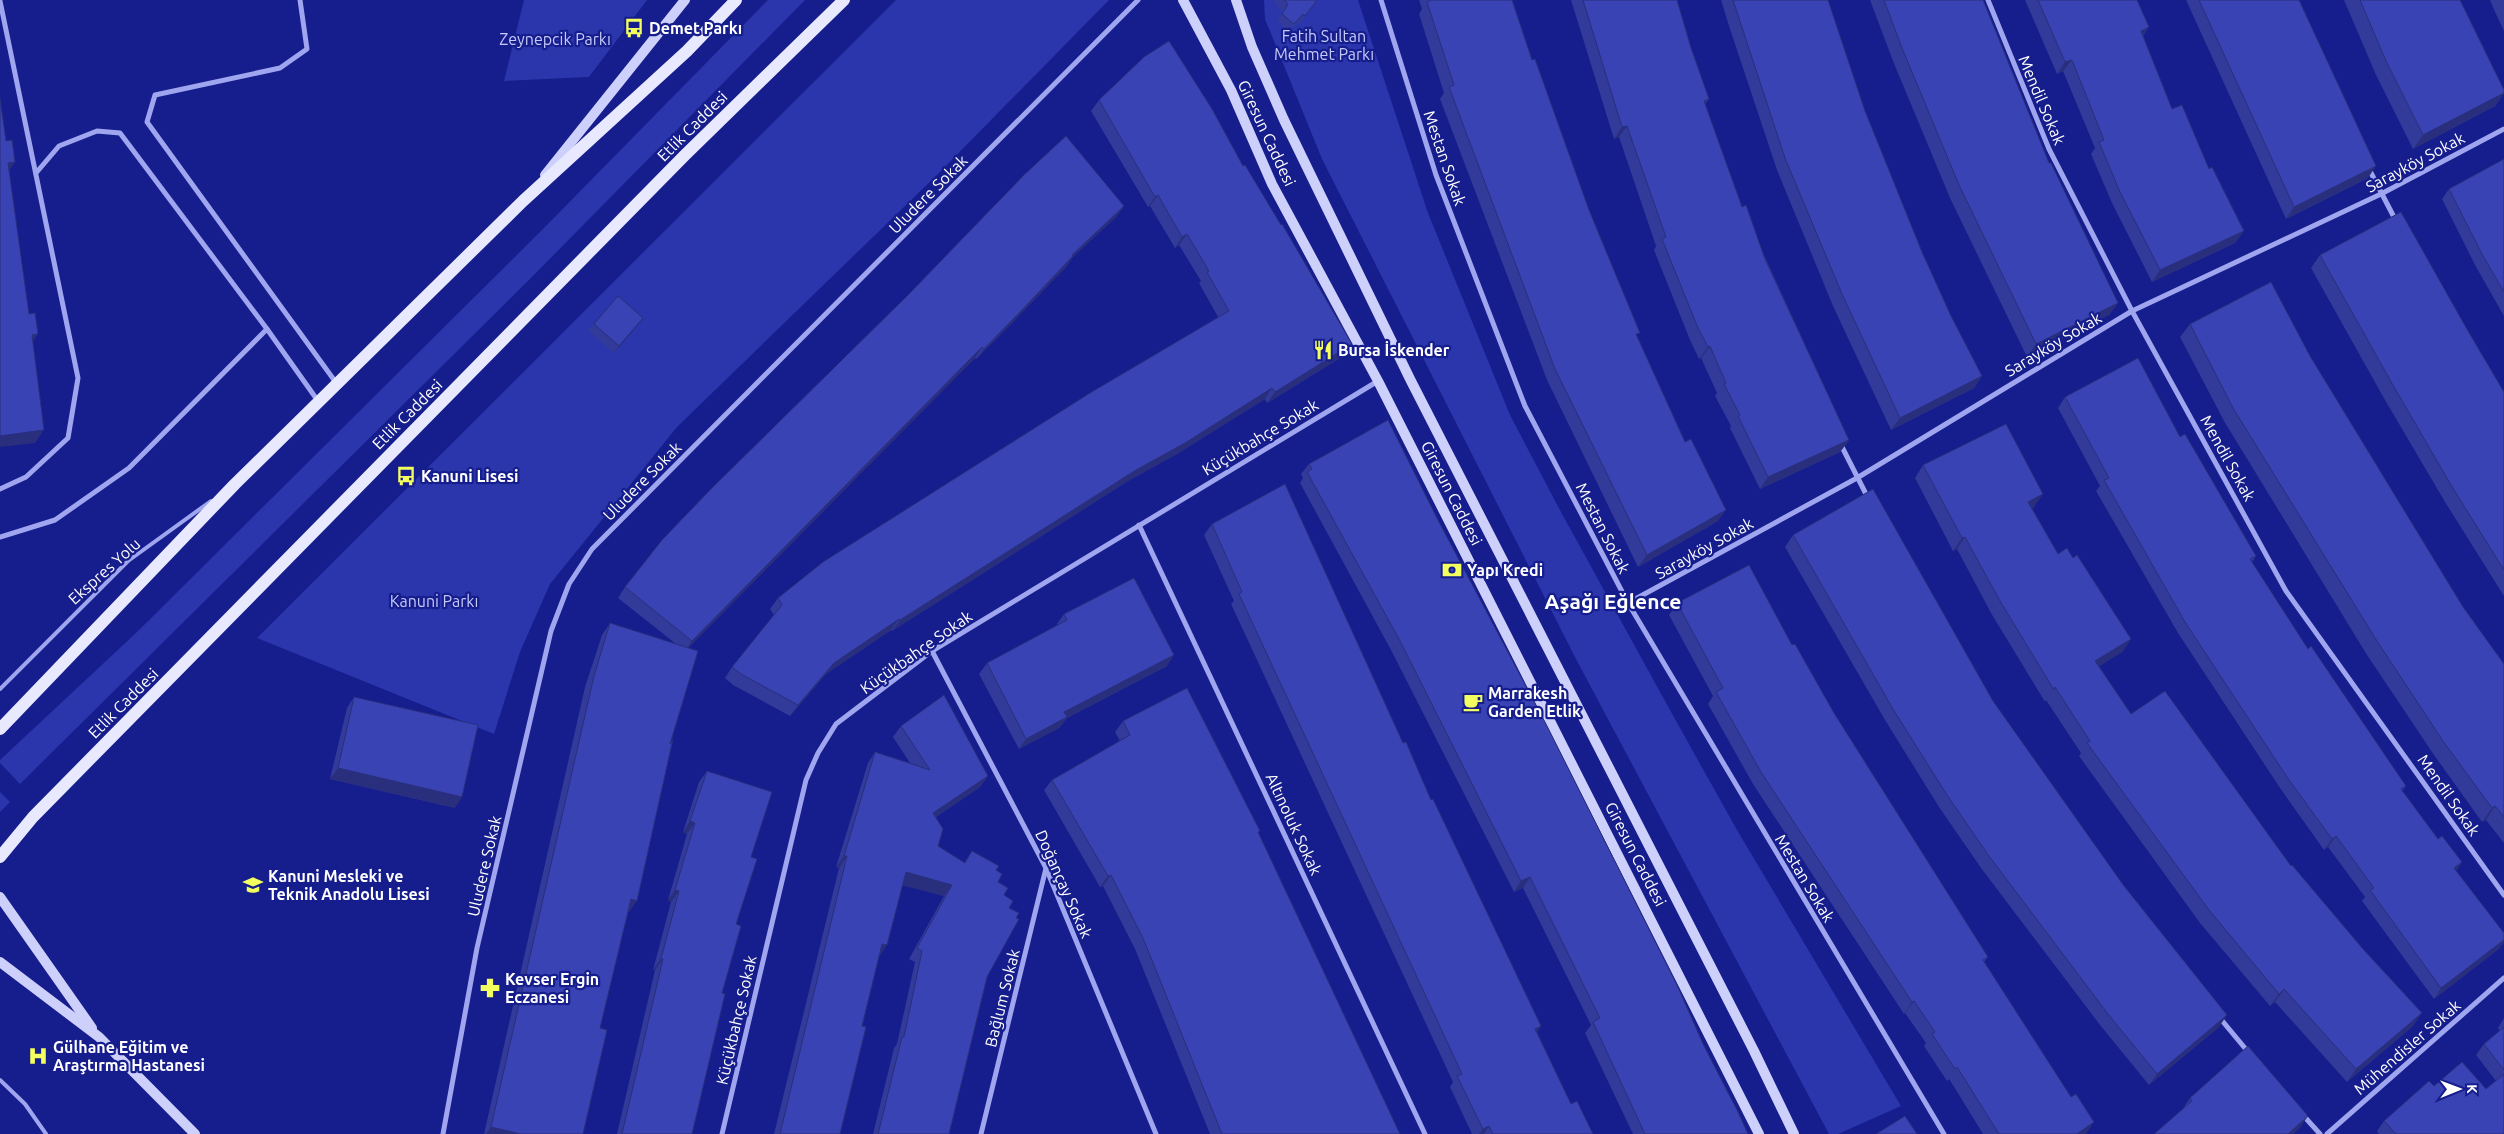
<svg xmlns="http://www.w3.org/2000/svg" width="2504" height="1134" viewBox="0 0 2504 1134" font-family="Ubuntu,sans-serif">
<rect width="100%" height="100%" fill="#161d8c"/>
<!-- green -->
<g fill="#2b36ad">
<polygon points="524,0 647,0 589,77 504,81"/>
<polygon points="768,0 805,0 532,277 20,784 0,763 0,760 137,632 542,230"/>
<polygon points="896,0 1109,0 938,174 677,427 550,584 520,652 494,734 257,638"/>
<polygon points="1264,0 1358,0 1428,213 1510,415 1561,512 1670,710 1737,830 1901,1106 1838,1134 1829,1134 1576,659 1322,159 1265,19"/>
<polygon points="0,792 10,802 0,812"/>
</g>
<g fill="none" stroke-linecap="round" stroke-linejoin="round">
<!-- service -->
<g stroke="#9fa6ef" stroke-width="4">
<polyline points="0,689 128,561 211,501"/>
<polyline points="0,1080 25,1104 46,1134"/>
</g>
<!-- minor -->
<g stroke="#9fa6ef" stroke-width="5">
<polyline points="300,0 307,49 280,68 155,95 147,122 337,384"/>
<polyline points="1381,0 1436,175 1525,406 1628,603 1944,1134"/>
<polyline points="1988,0 2049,149 2132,311 2286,591 2504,895"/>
<polyline points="0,1 78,378 68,438 26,477 0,489"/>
<polyline points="2369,169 2396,221"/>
<polyline points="36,173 59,146 97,131 120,133 267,329 318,401"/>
<polyline points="1840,443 1868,498"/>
<polyline points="1139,525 1425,1134"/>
<polyline points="0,537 55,520 129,468 267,329"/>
<polyline points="1628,603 1857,478 2132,311 2381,194 2504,129"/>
<polyline points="932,651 1046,868 1156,1134"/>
<polyline points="2219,1017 2249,1053"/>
<polyline points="2302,1114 2320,1134"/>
<polyline points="443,1134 477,948 551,631 569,584 592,549 1138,0"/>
<polyline points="722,1134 806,780 818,753 836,724 932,651 1378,381"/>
<polyline points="981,1134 1046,868"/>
<polyline points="2327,1134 2504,978"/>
</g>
<!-- secondary -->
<g stroke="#cdd0fb" stroke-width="10">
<polyline points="1183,0 1231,90 1272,184 1378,381 1759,1134"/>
<polyline points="1236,0 1252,47 1284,120 1410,379 1754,1051 1794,1134"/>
<polyline points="545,175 685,0"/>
<polyline points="0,897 92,1028"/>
<polyline points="0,962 99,1037 195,1134"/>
</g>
<!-- primary -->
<g stroke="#e8e8ff" stroke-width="12">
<polyline points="0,729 235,484 523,201 687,51 736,0"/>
<polyline points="0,857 33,817 685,155 844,0"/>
</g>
</g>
<!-- wall -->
<g fill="#323a9a">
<polygon points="1273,0 1318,0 1300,23 1298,22 1289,32 1277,21 1283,12"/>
<polygon points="1419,0 1512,0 1532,60 1637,337 1718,521 1638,567 1547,380 1440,99 1444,93 1419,14 1422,9"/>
<polygon points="1571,0 1677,0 1691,48 1709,99 1705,104 1742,207 1849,440 1840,452 1760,489 1730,428 1731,426 1715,396 1717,393 1701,358 1699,359 1690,340 1654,250 1656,246 1619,137 1614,139"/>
<polygon points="1721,0 1828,0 1865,111 1922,252 1951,316 1982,376 1974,388 1891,430 1833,306 1777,170 1729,26"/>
<polygon points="1870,0 1983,0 2049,163 2118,303 2109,315 2027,357 1950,198 1893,61"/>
<polygon points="2025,0 2137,0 2149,27 2143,36 2172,109 2209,169 2244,231 2235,243 2152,282 2112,203 2091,154 2095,148 2063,71 2057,74"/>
<polygon points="2186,0 2299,0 2368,178 2286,219"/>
<polygon points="2344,0 2460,0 2504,90 2504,93 2495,106 2413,149 2376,75"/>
<polygon points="2490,0 2504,0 2504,31 2495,12"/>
<polygon points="1099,100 1345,355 1267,403 1265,399 1177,454 1128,481 892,631 891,630 826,674 790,716 733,685 725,678 732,667 774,615 770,609 778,598 1218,317 1199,283 1201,281 1179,245 1175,248 1150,206 1148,207 1091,111"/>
<polygon points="2504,159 2504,316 2475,265 2442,199 2449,189"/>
<polygon points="1124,206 1116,217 1073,257 1066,267 1012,323 976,359 975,358 688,648 670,744 629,912 628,912 600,1028 583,1134 484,1134 585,687 602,635 610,623 676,644 618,598 625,587"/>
<polygon points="2320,255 2468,331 2504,392 2504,596 2445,502 2385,400 2311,268"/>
<polygon points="643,318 638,325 614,353 588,331 594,324"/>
<polygon points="2190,324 2310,356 2463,607 2504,664 2504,843 2486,820 2482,822 2434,755 2367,655 2224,421 2180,337"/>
<polygon points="2065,397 2180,437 2256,556 2252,562 2308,649 2406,786 2402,791 2438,839 2462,862 2456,871 2500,948 2434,999 2362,901 2365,897 2328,847 2324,850 2280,788 2178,633 2096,491 2100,486 2058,408"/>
<polygon points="1309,464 1439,522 1748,1134 1633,1134 1585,1033 1591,1025 1523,888 1514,892 1391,650 1300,483 1303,478 1301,474"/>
<polygon points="1923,465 2034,507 2032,508 2058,554 2073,558 2131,639 2122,652 2099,666 2131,714 2291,866 2413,1026 2347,1082 2275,1002 2270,1006 2200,923 2079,756 2081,753 2046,700 2045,702 1991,613 1957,549 1953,551 1915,478"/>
<polygon points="1212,524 1403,743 1541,1026 1537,1032 1571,1104 1593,1134 1472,1134 1450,1087 1453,1082 1231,604 1234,601 1204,535"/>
<polygon points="1793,535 1993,701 2219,1027 2149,1085 2100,1025 1981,868 1939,807 1885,720 1785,547"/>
<polygon points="1677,603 1792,645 1834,713 1988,957 1984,962 2086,1134 1983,1134 1956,1090 1949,1079 1947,1081 1924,1046 1926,1043 1905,1013 1904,1014 1753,784 1708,704 1713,696 1669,615"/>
<polygon points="1064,614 1167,666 1067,718 1059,728 1019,749 979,674 987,663 1057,626 1057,624"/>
<polygon points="354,697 455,808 330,779 347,708"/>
<polygon points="1123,721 1258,834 1400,1134 1210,1134 1135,949 1103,886 1100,887 1044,790 1052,780 1120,741 1115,732"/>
<polygon points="901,726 988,776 980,787 936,817 938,846 964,863 972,851 996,870 998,882 1009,908 987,977 949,1134 873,1134 894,1048 897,1044 915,962 909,959 944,896 902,885 879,957 862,1026 840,1134 774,1134 839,868 836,867 868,763 875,752 910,763 893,737"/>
<polygon points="707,771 751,857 692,1134 617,1134 655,970 653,970 671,902 668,900 687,834 683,832 699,782"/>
<polygon points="2504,1018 2504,1134 2379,1134 2377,1131 2384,1121 2434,1086 2486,1089 2496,1081 2476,1055 2484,1044 2500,1031 2498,1028"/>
<polygon points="2190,1098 2300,1128 2182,1110"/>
</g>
<!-- shaded-wall -->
<g fill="#292f7d">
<polygon points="2149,27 2140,39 2141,31"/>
<polygon points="2072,60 2063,71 2057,74 2065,62"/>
<polygon points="2504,93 2495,106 2413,149 2423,135"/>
<polygon points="1627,126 1619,137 1614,139 1622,127"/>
<polygon points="15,162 6,175 8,163"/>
<polygon points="2376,166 2368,178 2286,219 2294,207"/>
<polygon points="1158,195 1150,206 1148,207 1155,197"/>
<polygon points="1124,206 1116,217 1073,257 1066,267 1012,323 976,359 984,349 1072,255"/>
<polygon points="2244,231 2235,243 2152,282 2160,270"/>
<polygon points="1187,234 1179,245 1175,248 1182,237"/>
<polygon points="2118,303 2109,315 2027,357 2036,344"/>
<polygon points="643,318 638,325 614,353 619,346"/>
<polygon points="38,334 29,347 32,335"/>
<polygon points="1352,344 1345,355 1267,403 1275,392"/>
<polygon points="1710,346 1701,358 1699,359 1708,347"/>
<polygon points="982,347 975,358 685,651 692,641"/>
<polygon points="1982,376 1974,388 1891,430 1900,418"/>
<polygon points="1272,388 1265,399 1177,454 1128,481 892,631 900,620 1136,470"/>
<polygon points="44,430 35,443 0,447 0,436"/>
<polygon points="1849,440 1840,452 1760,489 1768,477"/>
<polygon points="2043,494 2034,507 2019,515 2028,502"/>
<polygon points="1726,510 1718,521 1638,567 1647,555"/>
<polygon points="1965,537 1957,549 1953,551 1962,538"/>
<polygon points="899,619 891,630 826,674 790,716 798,705 834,663"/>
<polygon points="2131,639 2122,652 2087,674 2095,661"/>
<polygon points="1174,655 1167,666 1067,718 1059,728 1019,749 1026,739 1064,712"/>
<polygon points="338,768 462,797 455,808 330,779"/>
<polygon points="988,776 980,787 925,824 933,813"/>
<polygon points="2495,806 2486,820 2482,822 2492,808"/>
<polygon points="690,821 695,823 687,834 683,832"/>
<polygon points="2336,836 2328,847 2324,850 2332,839"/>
<polygon points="844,856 847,856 839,868 836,867"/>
<polygon points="2462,862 2454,873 2454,868"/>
<polygon points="906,872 952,885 944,896 898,884"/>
<polygon points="1111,875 1103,886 1100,887 1108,876"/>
<polygon points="1530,877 1523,888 1514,892 1521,881"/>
<polygon points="675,890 679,891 671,902 668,900"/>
<polygon points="631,899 637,901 629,912 622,911"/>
<polygon points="2504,940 2504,942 2500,948 2434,999 2441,988"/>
<polygon points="882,944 887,945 879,957"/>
<polygon points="661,959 663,959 655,970 653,970"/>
<polygon points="2284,989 2275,1002 2270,1006 2279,994"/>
<polygon points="1914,1001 1905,1013 1904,1014 1912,1002"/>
<polygon points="2422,1013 2413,1026 2347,1082 2356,1069"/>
<polygon points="2227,1015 2219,1027 2149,1085 2157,1074"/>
<polygon points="1541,1026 1533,1037 1535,1029"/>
<polygon points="2308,1116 2300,1128 2293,1134 2288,1134"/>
<polygon points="2094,1122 2086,1134 2077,1134"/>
<polygon points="1489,1126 1484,1134 1479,1134 1483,1129"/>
<polygon points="491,1127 521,1134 486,1134"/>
</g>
<!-- building -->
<g fill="#3a43b3" stroke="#292f7d">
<polygon points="1284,0 1317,0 1305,16 1303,14 1294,24 1282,14 1288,4"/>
<polygon points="1431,0 1512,0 1532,60 1535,59 1589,210 1640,333 1636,334 1685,442 1691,439 1726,510 1647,555 1555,369 1449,87 1454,85 1427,2"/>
<polygon points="1583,0 1677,0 1691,48 1709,99 1704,101 1742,207 1746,205 1765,259 1849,440 1768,477 1738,416 1740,415 1724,384 1726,383 1710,346 1708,347 1698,328 1662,239 1666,237 1627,126 1622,127"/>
<polygon points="1733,0 1828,0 1865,111 1922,252 1951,316 1982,376 1900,418 1842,294 1785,158"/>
<polygon points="1884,0 1983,0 2049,163 2051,163 2118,303 2036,344 1959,185 1902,48"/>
<polygon points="2038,0 2137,0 2149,27 2141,31 2172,109 2182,105 2209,169 2212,167 2244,231 2160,270 2120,192 2099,142 2104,140 2072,60 2065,62"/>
<polygon points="2199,0 2299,0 2376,166 2294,207"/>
<polygon points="2360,0 2460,0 2504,90 2504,93 2423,135 2386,61"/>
<polygon points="1169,41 1212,109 1243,166 1245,165 1281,225 1282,224 1352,344 1275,392 1272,388 1185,443 1136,470 900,620 899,619 834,663 798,705 741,674 732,667 782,605 778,598 823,562 1090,393 1229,311 1207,272 1209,271 1187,234 1182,237 1158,195 1155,197 1099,100 1144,57"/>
<polygon points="0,98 6,141 12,140 15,162 8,163 29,314 35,313 38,334 32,335 44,430 0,436"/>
<polygon points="1066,136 1124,206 1072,255 1073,256 1020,312 984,349 982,347 692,641 625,587 662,540 711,489 908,295 1024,175"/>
<polygon points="2504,159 2504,292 2482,254 2449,189"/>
<polygon points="2401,212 2468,331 2504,392 2504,570 2454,490 2394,387 2320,255"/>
<polygon points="2271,282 2310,356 2463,607 2504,664 2504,817 2495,806 2492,808 2443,741 2377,641 2233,408 2190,324"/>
<polygon points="618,296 643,318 619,346 594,324"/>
<polygon points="2138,358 2180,437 2185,434 2256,556 2250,559 2308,649 2311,646 2406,786 2401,789 2438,839 2442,836 2462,862 2454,868 2504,933 2504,940 2441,988 2370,890 2374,888 2336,836 2332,839 2287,777 2185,622 2104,480 2109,478 2065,397"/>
<polygon points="1388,420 1439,522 1547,726 1677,985 1704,1046 1738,1112 1748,1134 1645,1134 1593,1022 1600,1018 1530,877 1521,881 1399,639 1307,472 1312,469 1309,464"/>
<polygon points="2006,424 2043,494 2028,502 2058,554 2067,548 2073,558 2077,555 2131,639 2095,661 2131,714 2165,691 2291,866 2292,865 2363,949 2422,1013 2356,1069 2284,989 2279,994 2209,910 2087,743 2090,741 2055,687 2054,690 2000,601 1965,537 1962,538 1923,465"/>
<polygon points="1285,484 1403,743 1406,742 1431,800 1433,799 1541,1026 1535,1029 1571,1104 1577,1101 1593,1134 1493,1134 1489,1126 1483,1129 1457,1076 1462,1074 1239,594 1242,592 1212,524"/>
<polygon points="1873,489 1993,701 2124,886 2227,1015 2157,1074 2108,1014 1989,856 1947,795 1893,709 1793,535"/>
<polygon points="1749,565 1792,645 1795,644 1834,713 1988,957 1983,960 2071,1097 2076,1094 2094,1122 2077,1134 1999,1134 1964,1078 1957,1067 1955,1069 1932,1034 1935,1032 1914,1001 1912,1002 1761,772 1716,692 1723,688 1677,603"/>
<polygon points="1134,578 1174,655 1064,712 1067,717 1026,739 987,663 1067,620 1064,614"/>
<polygon points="610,623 698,651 670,744 673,739 637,901 631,899 600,1028 607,1030 583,1134 521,1134 491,1127 594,676"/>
<polygon points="1187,688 1260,831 1258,832 1400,1134 1222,1134 1143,938 1111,875 1108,876 1052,780 1130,735 1123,721"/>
<polygon points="944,695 988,776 933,813 943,829 938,846 965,863 972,851 999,866 996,870 1002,874 998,882 1008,888 1004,895 1013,901 1009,908 1019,913 1016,918 1019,919 987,977 949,1134 878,1134 902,1037 904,1037 922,951 917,948 952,885 906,872 887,945 882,944 862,1026 866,1027 840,1134 780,1134 847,856 844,856 875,752 930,770 901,726"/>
<polygon points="354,697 478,725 462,797 338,768"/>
<polygon points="707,771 772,792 751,857 757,859 736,924 741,926 722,993 725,994 692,1134 622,1134 663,959 661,959 679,891 675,890 695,823 690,821"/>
<polygon points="2504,1027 2504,1070 2484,1044"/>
<polygon points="2248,1046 2308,1116 2288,1134 2154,1134 2192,1101 2190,1098"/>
<polygon points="2462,1062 2486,1089 2504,1074 2504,1133 2502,1134 2396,1134 2384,1121 2429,1081 2434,1086"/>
<polygon points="1905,1116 1917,1134 1876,1134"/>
</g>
<!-- icons -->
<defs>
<symbol id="bus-bare" viewBox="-9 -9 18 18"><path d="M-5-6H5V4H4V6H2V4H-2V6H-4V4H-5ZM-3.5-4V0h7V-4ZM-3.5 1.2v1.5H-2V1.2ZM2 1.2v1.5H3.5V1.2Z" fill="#f2ff5e" stroke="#161d8c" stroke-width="2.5" paint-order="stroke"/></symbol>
<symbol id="restaurant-bare" viewBox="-9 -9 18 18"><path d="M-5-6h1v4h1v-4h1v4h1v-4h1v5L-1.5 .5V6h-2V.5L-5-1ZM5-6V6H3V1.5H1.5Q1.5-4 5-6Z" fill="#f2ff5e" stroke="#161d8c" stroke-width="2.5" paint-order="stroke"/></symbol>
<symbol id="bank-bare" viewBox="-9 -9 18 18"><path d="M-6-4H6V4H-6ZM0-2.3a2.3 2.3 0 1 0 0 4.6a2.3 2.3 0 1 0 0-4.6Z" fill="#f2ff5e" stroke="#161d8c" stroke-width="2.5" paint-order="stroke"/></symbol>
<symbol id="cafe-bare" viewBox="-9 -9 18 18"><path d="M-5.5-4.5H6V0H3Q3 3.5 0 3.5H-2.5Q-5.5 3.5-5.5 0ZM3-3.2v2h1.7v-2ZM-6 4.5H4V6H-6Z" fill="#f2ff5e" stroke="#161d8c" stroke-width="2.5" paint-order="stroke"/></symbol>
<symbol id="school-bare" viewBox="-9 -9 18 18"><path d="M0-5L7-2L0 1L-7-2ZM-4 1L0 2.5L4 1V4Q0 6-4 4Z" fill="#f2ff5e" stroke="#161d8c" stroke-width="2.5" paint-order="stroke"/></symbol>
<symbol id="pharmacy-bare" viewBox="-9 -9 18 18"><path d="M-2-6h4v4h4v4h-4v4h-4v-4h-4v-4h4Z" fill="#f2ff5e" stroke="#161d8c" stroke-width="2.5" paint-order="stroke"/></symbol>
<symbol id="hospital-bare" viewBox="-9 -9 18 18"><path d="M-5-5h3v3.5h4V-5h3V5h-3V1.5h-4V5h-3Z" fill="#f2ff5e" stroke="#161d8c" stroke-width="2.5" paint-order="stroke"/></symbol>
</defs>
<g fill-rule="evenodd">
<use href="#bus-bare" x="620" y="14" width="28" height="28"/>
<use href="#restaurant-bare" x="1309" y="336" width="28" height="28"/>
<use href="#bus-bare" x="392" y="462" width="28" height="28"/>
<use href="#bank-bare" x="1438" y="556" width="28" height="28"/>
<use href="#cafe-bare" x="1459" y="688" width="28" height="28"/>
<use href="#school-bare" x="239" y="871" width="28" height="28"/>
<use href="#pharmacy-bare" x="476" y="974" width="28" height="28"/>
<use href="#hospital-bare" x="24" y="1042" width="28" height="28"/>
</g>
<g text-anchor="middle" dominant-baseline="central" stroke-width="4.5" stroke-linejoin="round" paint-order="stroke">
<!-- poi labels -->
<g font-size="16" font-weight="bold" fill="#fff" stroke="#161d8c" text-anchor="start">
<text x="649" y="28">Demet Parkı</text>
<text x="1338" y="350">Bursa İskender</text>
<text x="421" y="476">Kanuni Lisesi</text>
<text x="1467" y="570">Yapı Kredi</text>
<text x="1488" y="693">Marrakesh<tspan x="1488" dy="18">Garden Etlik</tspan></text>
<text x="268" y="876">Kanuni Mesleki ve<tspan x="268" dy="18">Teknik Anadolu Lisesi</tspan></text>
<text x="505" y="979">Kevser Ergin<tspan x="505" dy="18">Eczanesi</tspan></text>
<text x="53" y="1047">Gülhane Eğitim ve<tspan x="53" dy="18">Araştırma Hastanesi</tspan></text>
</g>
<!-- park labels -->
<g font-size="16" fill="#c6cafb" stroke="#161d8c">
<text x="1324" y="36">Fatih Sultan<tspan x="1324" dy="18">Mehmet Parkı</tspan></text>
<text x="555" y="39">Zeynepcik Parkı</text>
<text x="434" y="601">Kanuni Parkı</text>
</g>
<!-- street labels -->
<g font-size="16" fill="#fff" stroke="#161d8c">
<text transform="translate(2042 100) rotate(67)">Mendil Sokak</text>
<text transform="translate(692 126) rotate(-45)">Etlik Caddesi</text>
<text transform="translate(1267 133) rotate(65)">Giresun Caddesi</text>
<text transform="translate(1445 158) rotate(71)">Mestan Sokak</text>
<text transform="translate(2415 162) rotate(-28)">Sarayköy Sokak</text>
<text transform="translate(928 194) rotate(-45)">Uludere Sokak</text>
<text transform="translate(2053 344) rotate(-31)">Sarayköy Sokak</text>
<text transform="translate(407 414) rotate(-45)">Etlik Caddesi</text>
<text transform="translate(1260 437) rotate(-31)">Küçükbahçe Sokak</text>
<text transform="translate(2228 458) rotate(61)">Mendil Sokak</text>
<text transform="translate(642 481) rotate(-45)">Uludere Sokak</text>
<text transform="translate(1452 493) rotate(63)">Giresun Caddesi</text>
<text transform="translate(1603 528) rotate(63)">Mestan Sokak</text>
<text transform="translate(1704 548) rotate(-29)">Sarayköy Sokak</text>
<text transform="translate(104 571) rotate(-42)">Ekspres Yolu</text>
<text transform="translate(916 652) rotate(-35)">Küçükbahçe Sokak</text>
<text transform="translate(123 703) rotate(-45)">Etlik Caddesi</text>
<text transform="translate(2449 795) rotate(55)">Mendil Sokak</text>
<text transform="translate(1294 824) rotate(65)">Altınoluk Sokak</text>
<text transform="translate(1636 854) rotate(63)">Giresun Caddesi</text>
<text transform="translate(484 866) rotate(-77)">Uludere Sokak</text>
<text transform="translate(1805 878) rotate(59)">Mestan Sokak</text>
<text transform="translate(1064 884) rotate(66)">Doğançay Sokak</text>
<text transform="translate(1002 998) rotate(-76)">Bağlum Sokak</text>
<text transform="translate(736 1020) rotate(-77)">Küçükbahçe Sokak</text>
<text transform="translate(2407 1047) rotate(-41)">Mühendisler Sokak</text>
</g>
<!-- district labels -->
<g font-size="21" font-weight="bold" fill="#fff" stroke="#161d8c">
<text x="1613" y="601">Aşağı Eğlence</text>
</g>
</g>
<!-- north arrow -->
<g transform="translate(2459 1089) rotate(89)" stroke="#161d8c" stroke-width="4" paint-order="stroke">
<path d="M0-4L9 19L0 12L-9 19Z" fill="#ffffff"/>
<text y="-8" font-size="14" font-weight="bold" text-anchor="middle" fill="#ffffff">K</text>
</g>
</svg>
